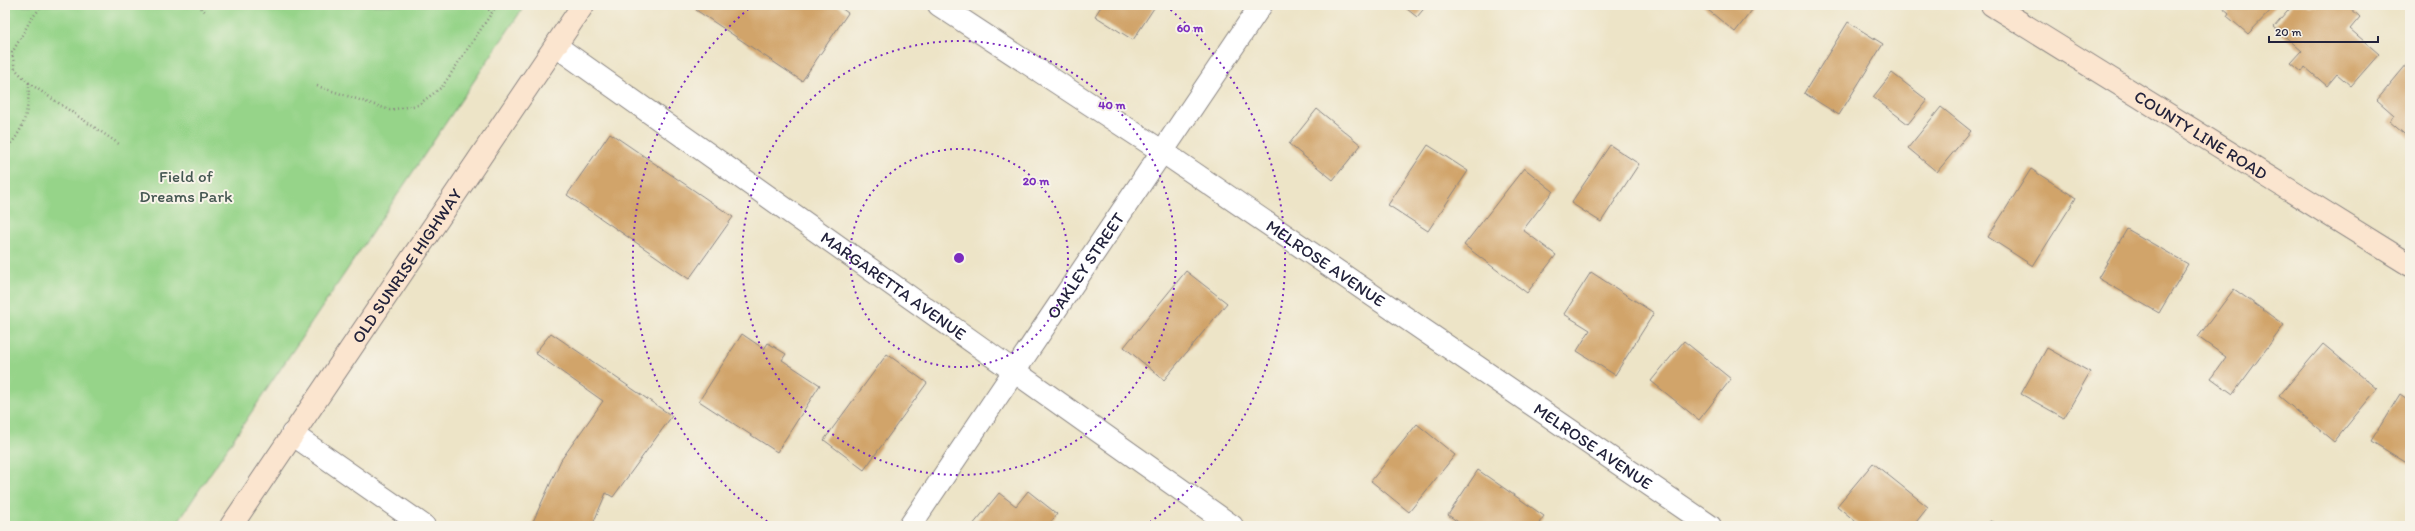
<svg xmlns="http://www.w3.org/2000/svg" width="2415" height="531" viewBox="0 0 2415 531" font-family="Itim,sans-serif">
<rect width="100%" height="100%" fill="#f7f3e8"/>
<filter id="ink" filterUnits="userSpaceOnUse"><feTurbulence type="fractalNoise" baseFrequency=".025" numOctaves="2"/><feDisplacementMap in="SourceGraphic" scale="8" xChannelSelector="R" yChannelSelector="G"/><feConvolveMatrix kernelMatrix="1 2 1 2 8 2 1 2 1" color-interpolation-filters="sRGB"/></filter>
<filter id="wash" filterUnits="userSpaceOnUse"><feTurbulence type="fractalNoise" baseFrequency=".012" numOctaves="4" result="noise"/><feDisplacementMap in="SourceGraphic" scale="16" xChannelSelector="R" yChannelSelector="G"/><feGaussianBlur stdDeviation="0.9" result="paint"/><feColorMatrix in="noise" values="0 0 0 0 0 0 0 0 0 0 0 0 0 0 0 0 0 1.4 0 .05"/><feComposite in="paint" operator="in"/></filter>
<g filter="url(#wash)">
<rect width="100%" height="100%" fill="#ede4c7"/>
<!-- green -->
<polygon fill="#96d489" stroke="#5c7b62" points="5,5 525,5 175,526 5,526"/>
<g id="blocks">
<!-- building -->
<g fill="#d1a46a">
<polygon points="699,5 837,5 848,13 802,81 696,10"/>
<polygon points="1102,5 1156,5 1133,40 1095,16"/>
<polygon points="1402,5 1427,5 1417,17"/>
<polygon points="1702,5 1756,5 1735,32"/>
<polygon points="2223,5 2276,5 2248,34 2227,16 2229,13 2221,6"/>
<polygon points="2293,5 2347,5 2360,17 2350,29 2379,54 2351,86 2337,74 2327,86 2305,67 2302,72 2291,63 2302,51 2274,27"/>
<polygon points="1848,22 1883,44 1839,115 1804,93"/>
<polygon points="2407,64 2410,67 2410,139 2389,121 2394,115 2377,100"/>
<polygon points="1892,73 1927,100 1908,124 1873,97"/>
<polygon points="1941,107 1971,131 1937,172 1908,148"/>
<polygon points="1317,109 1361,145 1333,180 1289,144"/>
<polygon points="610,133 733,217 689,279 567,195"/>
<polygon points="1428,145 1468,171 1428,231 1388,205"/>
<polygon points="1610,145 1639,164 1601,222 1571,203"/>
<polygon points="1524,168 1553,191 1523,230 1556,255 1527,293 1464,245"/>
<polygon points="2031,169 2076,198 2033,266 1988,237"/>
<polygon points="2127,229 2188,264 2159,313 2098,278"/>
<polygon points="1186,271 1227,303 1164,380 1124,347"/>
<polygon points="1591,272 1654,313 1615,375 1577,351 1590,330 1564,314"/>
<polygon points="2234,289 2284,325 2233,394 2211,378 2226,357 2198,337"/>
<polygon points="551,333 672,416 613,497 606,493 592,526 531,526 561,460 603,401 535,353"/>
<polygon points="742,334 764,349 768,343 786,354 782,360 820,385 777,452 699,401"/>
<polygon points="1684,341 1731,379 1699,420 1651,381"/>
<polygon points="2323,344 2377,389 2334,442 2279,396"/>
<polygon points="2047,348 2090,372 2064,418 2021,394"/>
<polygon points="887,354 927,383 864,470 824,440"/>
<polygon points="2400,394 2410,401 2410,465 2371,441"/>
<polygon points="1417,424 1455,455 1409,512 1371,481"/>
<polygon points="1873,463 1928,507 1913,526 1861,526 1837,506"/>
<polygon points="1478,470 1544,516 1537,526 1464,526 1448,515"/>
<polygon points="1028,491 1057,514 1048,526 972,526 999,493 1016,506"/>
<polygon points="1990,521 2001,526 1987,526"/>
</g>
</g>
</g>
<g filter="url(#ink)">
<use href="#blocks" fill-opacity="0" stroke="#888381" stroke-width="1"/>
<g fill="none" stroke-linecap="round" stroke-linejoin="round">
<defs>
<g id="street">
<path id="s1" d="M939,5L1163,152L1710,526"/>
<path id="s2" d="M556,46L1232,526"/>
<polyline points="292,434 424,526"/>
<path id="s3" d="M910,526L1261,5"/>
</g>
<g id="secondary">
<path id="s4" d="M1992,5L2410,265"/>
<path id="s5" d="M231,526L583,5"/>
</g>
</defs>
<!-- street casing -->
<use href="#street" stroke="#888381" stroke-width="24"/>
<!-- secondary casing -->
<use href="#secondary" stroke="#888381" stroke-width="24"/>
<!-- path -->
<g stroke="#888381" stroke-width="2.5" stroke-dasharray="1 3" stroke-linecap="butt">
<polyline points="198,5 207,13"/>
<polyline points="482,5 492,12"/>
<polyline points="29,83 15,69 12,53 31,19 43,5"/>
<polyline points="317,86 390,110 418,105 442,87 497,5"/>
<path d="M5,149C25,132 29,108 29,83L119,144"/>
</g>
<!-- street -->
<use href="#street" stroke="#fff" stroke-width="22"/>
<!-- secondary -->
<use href="#secondary" stroke="#fbe5cf" stroke-width="22"/>
</g>
</g>
<!-- distance rings -->
<g fill="none" stroke="#7b2cbf" stroke-width="2" stroke-dasharray="2 4">
<circle cx="959" cy="258" r="109"/>
<circle cx="959" cy="258" r="217"/>
<path d="M772 525A326 326 0 0 1 752 6M1166 6A326 326 0 0 1 1146 525"/>
</g>
<g text-anchor="middle" dominant-baseline="central" stroke-width="4" stroke-linejoin="round" paint-order="stroke">
<!-- street labels -->
<g font-size="17" fill="#22223b" stroke="#f7f3e8">
<text stroke="none"><textPath href="#s4" startOffset="246">COUNTY LINE ROAD</textPath></text>
<text stroke="none"><textPath href="#s1" startOffset="465">MELROSE AVENUE</textPath></text>
<text stroke="none"><textPath href="#s5" startOffset="314">OLD SUNRISE HIGHWAY</textPath></text>
<text stroke="none"><textPath href="#s3" startOffset="314">OAKLEY STREET</textPath></text>
<text stroke="none"><textPath href="#s2" startOffset="414">MARGARETTA AVENUE</textPath></text>
<text stroke="none"><textPath href="#s1" startOffset="789">MELROSE AVENUE</textPath></text>
</g>
<!-- park labels -->
<g font-size="17" fill="#455752" stroke="#f7f3e8">
<text x="186" y="176">Field of<tspan x="186" dy="20">Dreams Park</tspan></text>
</g>
</g>
<circle cx="959" cy="258" r="6" fill="#7b2cbf" stroke="#f7f3e8" stroke-width="2"/>
<g font-size="12" text-anchor="middle" font-weight="bold" fill="#7b2cbf" stroke="#f7f3e8" stroke-width="4" stroke-linejoin="round" paint-order="stroke">
<text x="1190" y="32">60 m</text>
<text x="1112" y="109">40 m</text>
<text x="1036" y="185">20 m</text>
</g>
<!-- margin -->
<rect width="2415" height="531" fill="none" stroke="#f7f3e8" stroke-width="20"/>
<!-- scale -->
<path d="M2269 36v6h109v-6" fill="none" stroke="#22223b" stroke-width="2"/>
<text x="2275" y="36" font-size="12" fill="#22223b" stroke="#f7f3e8" stroke-width="3" paint-order="stroke">20 m</text>
</svg>
